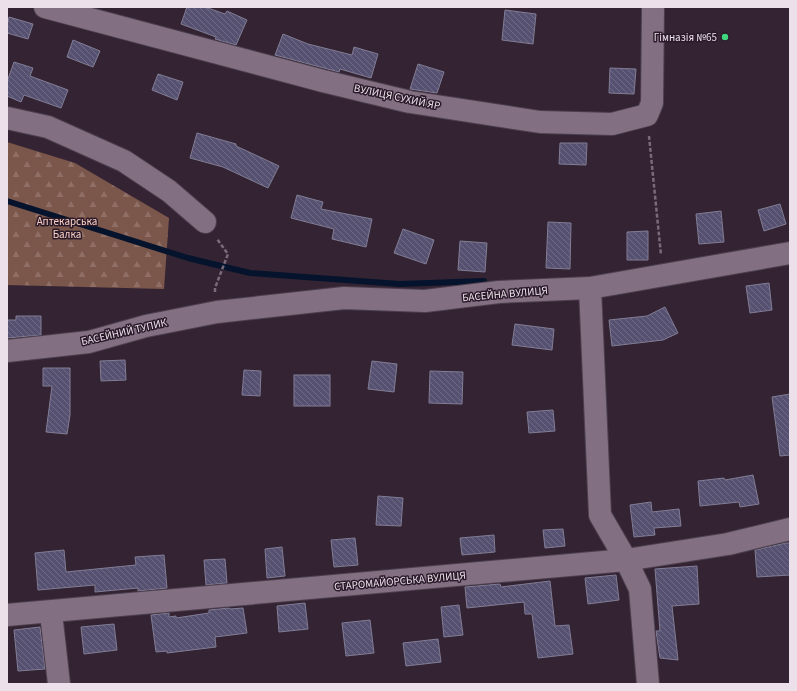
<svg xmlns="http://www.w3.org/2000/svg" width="797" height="691" viewBox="0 0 797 691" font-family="'Source Sans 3',sans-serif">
<defs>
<pattern id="forest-firs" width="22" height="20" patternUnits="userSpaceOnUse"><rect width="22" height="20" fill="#7b564b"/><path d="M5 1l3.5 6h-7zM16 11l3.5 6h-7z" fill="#8e6e65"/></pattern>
<pattern id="building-back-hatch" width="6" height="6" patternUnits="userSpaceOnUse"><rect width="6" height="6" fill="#575171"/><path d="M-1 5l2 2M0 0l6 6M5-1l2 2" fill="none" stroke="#6f6a85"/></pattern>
</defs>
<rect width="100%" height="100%" fill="#342433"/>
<!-- forest -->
<polygon fill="url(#forest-firs)" points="7,142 75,163 169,218 164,289 7,285"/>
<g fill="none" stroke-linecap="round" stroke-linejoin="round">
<!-- stream -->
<polyline stroke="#05142c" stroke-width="6" points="7,201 188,258 250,273 400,284 484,281"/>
</g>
<!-- building -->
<g fill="url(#building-back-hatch)" stroke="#817d95">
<polygon points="187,7 205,7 225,14 227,11 247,20 236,45 215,39 216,37 181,24"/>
<polygon points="505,10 536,14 533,44 502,40"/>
<polygon points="9,17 33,24 28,39 7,33 7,26"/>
<polygon points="283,34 308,44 352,55 354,47 378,54 371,78 340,69 339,72 275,55"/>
<polygon points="73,40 100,51 93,67 67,57"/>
<polygon points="14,62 33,68 30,76 68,90 61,108 24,95 21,102 7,96 7,82"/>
<polygon points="418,64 444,72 437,93 410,89"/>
<polygon points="610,68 636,69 634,94 609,93"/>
<polygon points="158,74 183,82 177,100 152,90"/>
<polygon points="197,133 236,144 236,146 279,166 268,188 223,167 190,158"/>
<polygon points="560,143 587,143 586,165 559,164"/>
<polygon points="297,195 323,202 321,209 372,219 366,247 332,239 334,229 291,218"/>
<polygon points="780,204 786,224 764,231 758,210"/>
<polygon points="721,211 724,242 699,244 696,214"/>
<polygon points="548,222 571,223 570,269 546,268"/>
<polygon points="403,229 434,240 426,264 394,253"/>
<polygon points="648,231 648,260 627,260 627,232"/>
<polygon points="460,241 487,243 485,272 458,270"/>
<polygon points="769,283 772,310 750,313 746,286"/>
<polygon points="665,307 678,333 663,340 612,346 609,320 647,316"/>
<polygon points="16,316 41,316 41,335 7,338 7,320 16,320"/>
<polygon points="515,324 554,329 552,350 512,345"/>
<polygon points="125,360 126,380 101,381 100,361"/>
<polygon points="372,361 397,364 394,392 368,389"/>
<polygon points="43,368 70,368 70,415 67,434 46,432 52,386 43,386"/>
<polygon points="244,370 261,371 260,396 242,395"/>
<polygon points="430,371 463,372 462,404 429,403"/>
<rect x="294" y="375" width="36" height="31"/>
<polygon points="790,394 790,455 780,456 772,397"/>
<polygon points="553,410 555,431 529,433 527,412"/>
<polygon points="753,475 759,504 740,507 739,502 700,506 698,481 724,478 725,480"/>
<polygon points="378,496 403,498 401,526 376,525"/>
<polygon points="651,502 652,512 679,509 681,526 654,528 655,535 634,537 630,505"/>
<polygon points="563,529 565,546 545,548 543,530"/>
<polygon points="494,535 495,552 462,555 460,538"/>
<polygon points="355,538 358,565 334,567 331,540"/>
<polygon points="786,543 790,543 790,575 757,577 755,550"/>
<polygon points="282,547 285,576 267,578 265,549"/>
<polygon points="64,550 66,572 136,565 135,557 164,555 167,588 138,591 138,588 95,592 95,585 38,590 35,553"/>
<polygon points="225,559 227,583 206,585 204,560"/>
<polygon points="697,566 699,604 672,606 678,660 660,658 656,631 660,631 655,569"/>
<polygon points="616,575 619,600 588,604 585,578"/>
<polygon points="550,581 555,626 569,625 573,654 538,658 532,614 525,614 524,602 467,608 465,587 500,584 501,587"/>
<polygon points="305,603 308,629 279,632 277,606"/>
<polygon points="459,605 463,635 444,637 441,607"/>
<polygon points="229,608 230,609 243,608 247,633 215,637 216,647 167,653 167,651 156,652 151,615 169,613 169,617 176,616 176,618 209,613 209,610"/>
<polygon points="370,620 374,653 346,656 342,623"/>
<polygon points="114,624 117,650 84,654 81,627"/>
<polygon points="40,627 45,669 18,671 14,630"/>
<polygon points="438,639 441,662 406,666 403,643"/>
</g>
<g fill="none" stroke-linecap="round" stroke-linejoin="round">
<defs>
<g id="minor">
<polyline points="45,7 323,81 410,102 540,122 612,124 647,115 652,103 653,7"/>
<polyline points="7,118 48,127 124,161 169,191 205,222"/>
<polyline points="590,288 600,515 626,560 640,589 648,684"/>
<polyline points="7,351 89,342 146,326 217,312 344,298 425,301 499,292 590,288 790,253"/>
<polyline points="51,613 59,684"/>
<polyline points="7,615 626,560 728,544 790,529"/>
</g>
</defs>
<!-- minor casing -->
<use href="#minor" stroke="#4d3f4d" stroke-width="24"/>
<!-- path -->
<g stroke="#796b78" stroke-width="2.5" stroke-dasharray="4 2" stroke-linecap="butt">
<polyline points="649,136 661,255"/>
<polyline points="215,292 215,288 228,254 217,239"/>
</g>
<!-- minor -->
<use href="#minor" stroke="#826f82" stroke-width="22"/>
</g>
<!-- markers -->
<circle fill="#3fd77d" stroke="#2a1a29" stroke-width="1.5" cx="725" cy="37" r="4"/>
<g text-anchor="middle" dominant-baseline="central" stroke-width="3" stroke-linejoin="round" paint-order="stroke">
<!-- poi labels -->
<g font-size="11" fill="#ece1eb" stroke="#2a1a29" text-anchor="end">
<text x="717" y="37">Гімназія №65</text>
</g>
<!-- street labels -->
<g font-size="11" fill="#ece1eb" stroke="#2a1a29">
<text transform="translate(397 97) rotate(12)">ВУЛИЦЯ СУХИЙ ЯР</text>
<text transform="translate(505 294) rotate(-5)">БАСЕЙНА ВУЛИЦЯ</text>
<text transform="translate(124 332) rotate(-13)">БАСЕЙНИЙ ТУПИК</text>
<text transform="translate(400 581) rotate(-5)">СТАРОМАЙОРСЬКА ВУЛИЦЯ</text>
</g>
<!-- park labels -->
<g font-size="11" fill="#fbd2c5" stroke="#2a1a29">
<text x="67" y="221">Аптекарська<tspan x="67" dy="13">Балка</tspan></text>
</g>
</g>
<!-- border -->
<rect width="797" height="691" fill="none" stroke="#ece1eb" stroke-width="16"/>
</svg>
